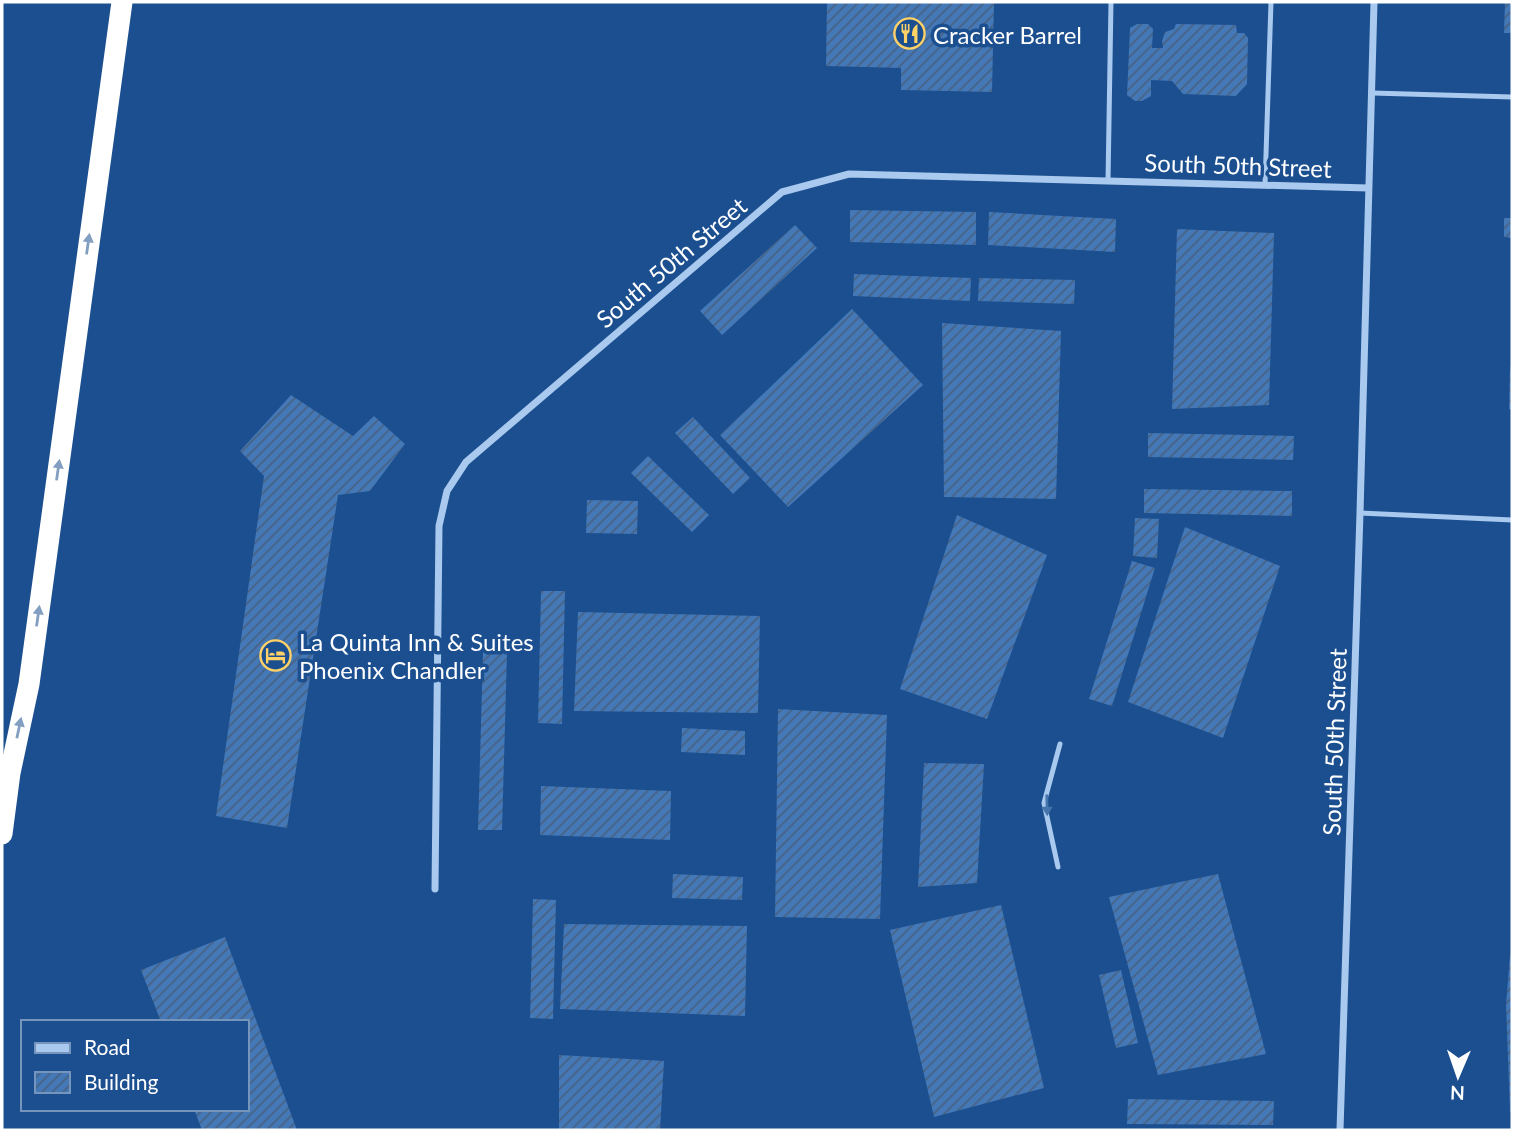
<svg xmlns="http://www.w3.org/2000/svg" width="1514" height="1132" viewBox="0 0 1514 1132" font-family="Lato,sans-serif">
<defs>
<pattern id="building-hatch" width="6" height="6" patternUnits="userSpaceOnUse" patternTransform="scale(1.75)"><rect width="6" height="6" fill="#4478b7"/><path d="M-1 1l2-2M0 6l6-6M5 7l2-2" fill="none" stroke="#486282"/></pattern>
</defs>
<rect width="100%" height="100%" fill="#1b4f8f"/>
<!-- building -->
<g fill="url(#building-hatch)">
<polygon points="827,2 994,2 992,92 901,90 901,68 826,66"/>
<polygon points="1505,2 1512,2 1512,33 1504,33"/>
<polygon points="1137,24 1148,24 1153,29 1152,48 1163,48 1162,41 1165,32 1174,29 1176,24 1236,25 1237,33 1244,33 1248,38 1247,84 1236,96 1183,94 1172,81 1151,80 1151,96 1142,101 1135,101 1127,95 1130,28"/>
<polygon points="850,210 976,212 976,245 850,242"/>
<polygon points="989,212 1116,219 1115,252 988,245"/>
<polygon points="1504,218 1512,218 1512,238 1504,237"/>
<polygon points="795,225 817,248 722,335 700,311"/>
<polygon points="1177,229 1274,233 1269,405 1172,409"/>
<polygon points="854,274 971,278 970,301 853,296"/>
<polygon points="979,278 1075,280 1074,304 978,301"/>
<polygon points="852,309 923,385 788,507 720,435"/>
<polygon points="942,323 1061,331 1056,499 944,497"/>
<polygon points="1510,367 1512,367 1512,410 1509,409"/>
<polygon points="291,395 353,436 374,416 405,444 370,491 338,495 287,828 216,816 264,476 240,451"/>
<polygon points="693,417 750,478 733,494 675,433"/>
<polygon points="1148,433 1294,436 1293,460 1148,457"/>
<polygon points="648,456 709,515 692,532 631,473"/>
<polygon points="1144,489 1292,491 1292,516 1144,513"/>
<polygon points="587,500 638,501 637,534 586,533"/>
<polygon points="957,515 1047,555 987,719 900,689"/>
<polygon points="1135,518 1159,519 1157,558 1133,556"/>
<polygon points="1185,527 1280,566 1223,738 1128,702"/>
<polygon points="1132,561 1155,568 1112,706 1089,699"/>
<polygon points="541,591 565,591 562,724 538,723"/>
<polygon points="578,612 760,616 758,713 574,711"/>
<polygon points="483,652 507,653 502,830 478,830"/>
<polygon points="778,709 887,715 880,919 775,917"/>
<polygon points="682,728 745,731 745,755 681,752"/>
<polygon points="924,763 984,764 977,883 918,887"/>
<polygon points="541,786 671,791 670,840 540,835"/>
<polygon points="673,874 743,877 742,900 672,898"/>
<polygon points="1218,874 1266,1054 1158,1075 1109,897"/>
<polygon points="533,899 556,900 553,1019 530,1018"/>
<polygon points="1001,905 1044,1088 934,1117 890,930"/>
<polygon points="564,924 747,926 745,1016 560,1009"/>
<polygon points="225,937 297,1130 202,1130 194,1109 247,1109 247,1022 161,1022 141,970"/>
<polygon points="1510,955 1512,956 1512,1112 1510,1112 1506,1005"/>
<polygon points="1121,970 1138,1043 1116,1048 1099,975"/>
<polygon points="559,1055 664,1061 660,1130 559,1130"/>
<polygon points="1128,1099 1274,1101 1273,1125 1127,1124"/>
</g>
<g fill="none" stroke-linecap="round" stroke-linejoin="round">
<!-- lane -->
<g stroke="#a9c9ee" stroke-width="5">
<polyline points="1372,93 1512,97"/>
<polyline points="1108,181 1111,2"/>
<polyline points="1265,185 1271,2"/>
<polyline points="1360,513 1512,520"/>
<polyline points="1058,867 1044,803 1060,744"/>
</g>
<!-- street -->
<g stroke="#a9c9ee" stroke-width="7">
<polyline points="435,889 439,526 447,491 466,462 782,192 849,174 1368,188"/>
<polyline points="1340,1130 1360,513 1374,2"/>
</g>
<!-- highway -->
<polyline stroke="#fff" stroke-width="21" points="2,834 10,773 29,684 122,2"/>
</g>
<!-- one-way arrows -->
<defs><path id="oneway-solid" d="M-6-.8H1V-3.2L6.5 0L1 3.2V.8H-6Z" transform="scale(1.75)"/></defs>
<g fill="#829ec1">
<use href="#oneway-solid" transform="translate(88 244) rotate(-82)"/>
<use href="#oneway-solid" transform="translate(58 470) rotate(-82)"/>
<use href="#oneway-solid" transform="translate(38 616) rotate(-82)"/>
<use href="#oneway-solid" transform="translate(19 728) rotate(-78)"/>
</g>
<use fill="#4674ac" href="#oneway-solid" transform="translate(1047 805) rotate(89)"/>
<!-- icons -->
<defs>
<symbol id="restaurant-ring" viewBox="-11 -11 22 22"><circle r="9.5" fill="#1b4f8f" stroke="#ffd166" stroke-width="1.5"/><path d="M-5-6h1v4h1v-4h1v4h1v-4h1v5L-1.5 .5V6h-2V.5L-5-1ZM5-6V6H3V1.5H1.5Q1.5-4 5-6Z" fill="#ffd166"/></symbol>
<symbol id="hotel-ring" viewBox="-11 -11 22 22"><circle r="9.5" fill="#1b4f8f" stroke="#ffd166" stroke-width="1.5"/><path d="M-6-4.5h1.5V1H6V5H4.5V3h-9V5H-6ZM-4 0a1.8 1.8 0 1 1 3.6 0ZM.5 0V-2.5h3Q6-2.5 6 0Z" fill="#ffd166"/></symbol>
</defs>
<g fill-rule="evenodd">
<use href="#restaurant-ring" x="892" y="16" width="35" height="35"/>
<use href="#hotel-ring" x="258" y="638" width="35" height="35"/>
</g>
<g text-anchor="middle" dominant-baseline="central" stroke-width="7" stroke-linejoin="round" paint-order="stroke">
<!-- poi labels -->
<g font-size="24" fill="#fff" stroke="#1b4f8f" text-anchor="start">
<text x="933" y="34">Cracker Barrel</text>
<text x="299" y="641">La Quinta Inn &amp; Suites<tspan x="299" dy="28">Phoenix Chandler</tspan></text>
</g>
<!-- street labels -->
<g font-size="24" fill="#fff" stroke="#1b4f8f">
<text transform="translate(1238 165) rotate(2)">South 50th Street</text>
<text transform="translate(671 262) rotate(-40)">South 50th Street</text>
<text transform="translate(1334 742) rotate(-88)">South 50th Street</text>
</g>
</g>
<!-- border -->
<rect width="1514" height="1132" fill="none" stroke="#ffffff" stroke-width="7"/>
<!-- legend -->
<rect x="21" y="1020" width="228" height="91" fill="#1b4f8f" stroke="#7695bc" stroke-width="2"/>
<rect x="35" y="1043" width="35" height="10" fill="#a9c9ee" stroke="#7695bc" stroke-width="2"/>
<text x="84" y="1055" font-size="21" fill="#ffffff">Road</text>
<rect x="35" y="1072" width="35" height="21" fill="url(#building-hatch)" stroke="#7695bc" stroke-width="2"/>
<text x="84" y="1090" font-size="21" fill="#ffffff">Building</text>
<!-- north arrow -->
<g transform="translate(1458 1076) rotate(182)" stroke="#1b4f8f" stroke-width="5" paint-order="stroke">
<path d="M0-5L12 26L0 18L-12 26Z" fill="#ffffff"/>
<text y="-10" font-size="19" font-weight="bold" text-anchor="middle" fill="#ffffff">N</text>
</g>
</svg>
